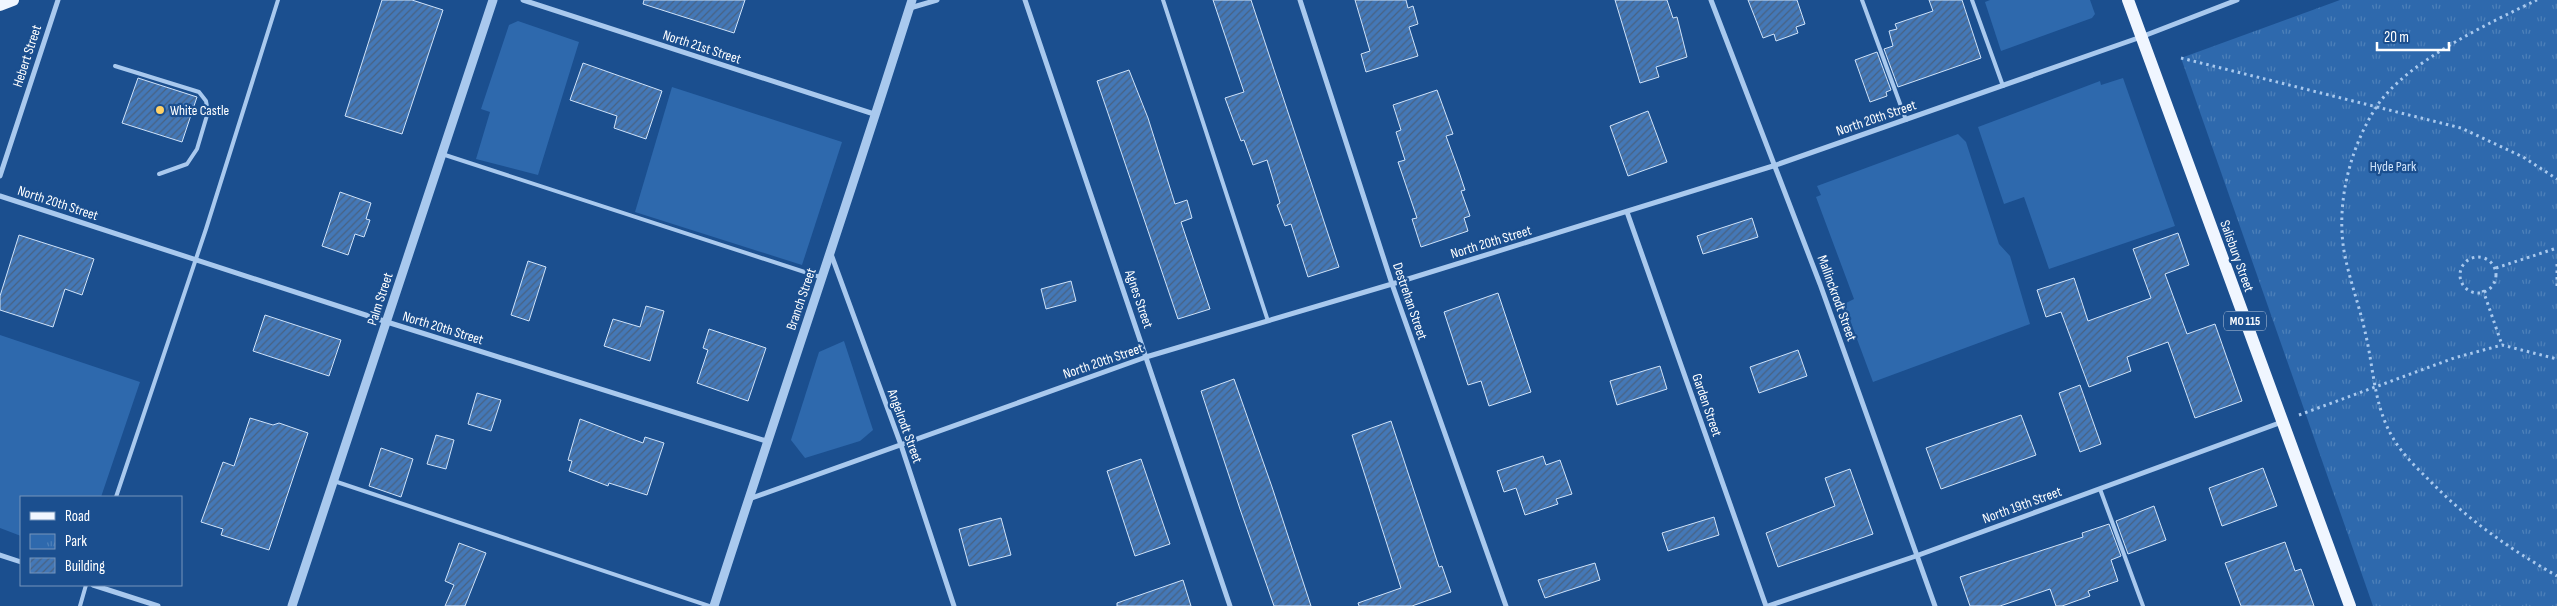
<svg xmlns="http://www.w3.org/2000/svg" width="2557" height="606" viewBox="0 0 2557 606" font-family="'Sofia Sans Condensed',sans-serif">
<defs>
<pattern id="park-tufts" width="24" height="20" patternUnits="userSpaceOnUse" patternTransform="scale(1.25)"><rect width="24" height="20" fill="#2e69ad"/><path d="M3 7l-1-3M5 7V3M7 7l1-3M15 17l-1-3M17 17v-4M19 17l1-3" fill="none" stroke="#4d80b9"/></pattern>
<pattern id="building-hatch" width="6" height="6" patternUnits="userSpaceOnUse" patternTransform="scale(1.25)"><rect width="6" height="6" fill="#4478b7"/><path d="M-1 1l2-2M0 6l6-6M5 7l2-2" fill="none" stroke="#486282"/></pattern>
</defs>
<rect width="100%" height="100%" fill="#1b4f8f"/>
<!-- green -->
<g fill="#2e69ad">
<polygon points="1990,0 2090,0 2095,14 2092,18 2001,51 1985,2"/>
<polygon points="518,21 579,42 538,175 476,159 490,112 481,109 509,25"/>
<polygon points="2123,78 2175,226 2049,269 2024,197 2004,204 1978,127 2100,81 2101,85"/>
<polygon points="672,87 842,142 802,265 635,212"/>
<polygon points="1958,134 1966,142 1999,244 2010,256 2030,324 1873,382 1844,304 1854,299 1816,197 1821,195 1817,186"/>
<polygon points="0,335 140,382 101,497 21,497 21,536 0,528"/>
<polygon points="844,341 873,430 860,441 805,458 791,440 819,352"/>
</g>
<!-- park -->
<polygon fill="url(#park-tufts)" points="2340,0 2557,0 2557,606 2373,606 2181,58"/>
<!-- building -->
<g fill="url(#building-hatch)" stroke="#cfe3fa">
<polygon points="382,0 412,0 443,10 402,134 345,116"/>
<polygon points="644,0 745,0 734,33 643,4"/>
<polygon points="1213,0 1251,0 1339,267 1308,277 1291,224 1285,226 1277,205 1280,203 1267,160 1253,165 1244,140 1241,141 1225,98 1244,92"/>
<polygon points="1355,0 1406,0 1408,8 1413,6 1418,24 1409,27 1418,56 1366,72 1361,54 1370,51"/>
<polygon points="1615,0 1667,0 1673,18 1677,17 1687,57 1656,67 1659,77 1640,83"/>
<polygon points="1748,0 1797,0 1805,24 1796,27 1798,33 1776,41 1774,34 1763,38"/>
<polygon points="1929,0 1962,0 1981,58 1898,87 1884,49 1893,46 1889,31 1897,29 1895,24 1933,11"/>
<polygon points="1877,52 1891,90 1886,92 1887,96 1870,102 1855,60"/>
<polygon points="583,63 662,91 646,139 614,128 617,116 570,100"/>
<polygon points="1129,70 1148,118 1175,204 1187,200 1192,218 1181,222 1210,309 1178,319 1097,81"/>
<polygon points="138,78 197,97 182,142 122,123"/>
<polygon points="1437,90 1453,134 1446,136 1459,172 1465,190 1461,191 1470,216 1464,218 1468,231 1421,247 1412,219 1417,218 1398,162 1405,160 1396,132 1401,130 1393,105"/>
<polygon points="1648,111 1667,162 1628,176 1610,126"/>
<polygon points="340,192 371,203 366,219 370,220 364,237 355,234 348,255 322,246"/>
<polygon points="1752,218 1758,237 1703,254 1697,236"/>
<polygon points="2178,233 2189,265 2165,274 2187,334 2215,324 2242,401 2195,418 2168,342 2127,357 2131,371 2089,387 2061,312 2046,317 2037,290 2074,278 2088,321 2151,298 2133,249"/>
<polygon points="19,235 94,259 82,295 65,289 53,327 0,310 0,296"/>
<polygon points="528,261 546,267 529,321 511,315"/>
<polygon points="1071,281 1076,301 1046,309 1041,289"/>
<polygon points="1498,293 1531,392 1489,406 1481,381 1468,385 1444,312"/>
<polygon points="646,306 664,311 650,361 604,346 613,319 640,327"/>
<polygon points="265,315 341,340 329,376 253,351"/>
<polygon points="709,329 766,348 748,401 697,383 708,350 703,348"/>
<polygon points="1798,350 1807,376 1759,393 1750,367"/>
<polygon points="1660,366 1667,389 1617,405 1610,381"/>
<polygon points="1234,379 1272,487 1311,606 1274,606 1241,512 1201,391"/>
<polygon points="2080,385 2101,444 2080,452 2059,393"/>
<polygon points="477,393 501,400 491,431 468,424"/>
<polygon points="2021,415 2036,455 1941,489 1926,448"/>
<polygon points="250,418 273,425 279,423 308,433 269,550 221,535 223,529 201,522 223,462 234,466"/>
<polygon points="580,419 643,443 645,437 664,443 647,495 609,483 608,486 569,471 572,461 568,460"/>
<polygon points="1391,421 1439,567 1442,566 1451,592 1412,606 1359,606 1358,603 1401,588 1352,435"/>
<polygon points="436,435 454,440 446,469 427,464"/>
<polygon points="381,448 413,459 401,497 369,486"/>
<polygon points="1543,456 1546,465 1560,460 1572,494 1556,499 1558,504 1525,515 1516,488 1504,492 1497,471"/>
<polygon points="1141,459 1170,544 1135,556 1107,471"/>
<polygon points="2263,468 2277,506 2222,526 2209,488"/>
<polygon points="1850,469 1873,534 1778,567 1766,533 1835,506 1825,478"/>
<polygon points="2154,506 2166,540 2128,554 2116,521"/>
<polygon points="1714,517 1719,535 1668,551 1662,533"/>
<polygon points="1001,518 1011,555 969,566 959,529"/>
<polygon points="2109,524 2121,556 2111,560 2118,581 2088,591 2090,596 2062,606 2056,606 2050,589 2000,606 1970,606 1960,577 2083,537 2082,533"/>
<polygon points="2285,542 2295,571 2301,569 2314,606 2241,606 2225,563"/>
<polygon points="459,543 486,553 465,606 445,606 454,585 445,581"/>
<polygon points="1595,563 1600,580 1545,598 1538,580"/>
<polygon points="1183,580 1191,606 1117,606 1117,603"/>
</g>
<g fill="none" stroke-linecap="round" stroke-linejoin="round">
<!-- path -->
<g stroke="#a9c9ee" stroke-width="3" stroke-dasharray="2.5 4" stroke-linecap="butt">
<path d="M2537,0C2489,23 2406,62 2377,106C2350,147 2336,203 2344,251C2349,279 2360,307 2366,336C2374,371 2374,406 2393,438C2402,454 2417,468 2430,481C2468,520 2510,549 2557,576"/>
<polyline points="2181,58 2461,128 2523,157 2557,179"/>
<circle cx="2478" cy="275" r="18"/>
<polyline points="2557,264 2557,286"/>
<polyline points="2496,268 2557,248"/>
<polyline points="2483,290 2502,345"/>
<polyline points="2299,415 2454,358 2502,345 2557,359"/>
</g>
<!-- service -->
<g stroke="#a9c9ee" stroke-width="4">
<polyline points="1163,0 1268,321"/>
<polyline points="1862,0 1906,120"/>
<polyline points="1972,0 2003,86"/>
<polyline points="115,66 199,92 206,101 208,112 197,149 187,164 159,174"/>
<polyline points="442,154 823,278"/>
<polyline points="334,481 709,606"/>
<polyline points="2100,489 2143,606"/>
<polyline points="116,497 206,229 278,0"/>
<polyline points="80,606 86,585"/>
</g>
<!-- minor -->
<g stroke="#a9c9ee" stroke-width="5">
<polyline points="523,0 874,114"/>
<polyline points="1025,0 1230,606"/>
<polyline points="1300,0 1392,284 1506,606"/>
<polyline points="1711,0 1820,284 1935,606"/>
<polyline points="910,8 937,0"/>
<polyline points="0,176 58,0"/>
<polyline points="0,196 387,322 766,441"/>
<polyline points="1627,212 1766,606"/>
<polyline points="831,254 901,445 954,606"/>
<polyline points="749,499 1146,357 1392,284 1773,166 2141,37 2237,0"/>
<polyline points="0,555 21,562"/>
<polyline points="93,585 158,606"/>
<polyline points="1768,606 1916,556 2282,422"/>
</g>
<!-- tertiary -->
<g stroke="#a9c9ee" stroke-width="9">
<polyline points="292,606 493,0"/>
<path d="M714,606C779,404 848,203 912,0"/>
</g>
<!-- primary -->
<g stroke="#f0f6ff" stroke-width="12">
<polyline points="2128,0 2350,606"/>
<polyline points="0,5 13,0"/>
</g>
</g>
<!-- markers -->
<circle fill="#ffd166" stroke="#1b4f8f" stroke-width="2" cx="160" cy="110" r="5"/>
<g text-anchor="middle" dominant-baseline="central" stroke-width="4.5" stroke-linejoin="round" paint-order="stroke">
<!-- shield labels -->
<rect fill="#1b4f8f" stroke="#bbcadd" stroke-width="1" x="2224" y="311.5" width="42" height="19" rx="4"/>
<g font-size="12" font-weight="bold" fill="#fff">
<text x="2245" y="321">MO 115</text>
</g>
<!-- street labels -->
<g font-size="14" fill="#fff" stroke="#1b4f8f">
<text transform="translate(702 47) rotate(18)">North 21st Street</text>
<text transform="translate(27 56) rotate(-72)">Hebert Street</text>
<text transform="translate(1876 118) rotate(-19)">North 20th Street</text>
<text transform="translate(58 203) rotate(18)">North 20th Street</text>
<text transform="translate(1491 242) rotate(-17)">North 20th Street</text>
<text transform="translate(2237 256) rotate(70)">Salisbury Street</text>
<text transform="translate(1837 298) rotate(70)">Mallinckrodt Street</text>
<text transform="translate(380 299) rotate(-72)">Palm Street</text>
<text transform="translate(801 299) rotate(-71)">Branch Street</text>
<text transform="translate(1139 299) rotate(71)">Agnes Street</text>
<text transform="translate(1410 301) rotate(71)">Destrehan Street</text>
<text transform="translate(443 328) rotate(17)">North 20th Street</text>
<text transform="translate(1103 361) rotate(-19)">North 20th Street</text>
<text transform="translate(1707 405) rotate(71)">Garden Street</text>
<text transform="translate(905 426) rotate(70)">Angelrodt Street</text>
<text transform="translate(2022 505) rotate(-20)">North 19th Street</text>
</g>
<!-- poi labels -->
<g font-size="14" fill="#fff" stroke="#1b4f8f" text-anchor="start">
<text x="170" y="110">White Castle</text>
</g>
<!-- park labels -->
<g font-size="14" fill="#cfe3fa" stroke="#1b4f8f">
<text x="2393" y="166">Hyde Park</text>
</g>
</g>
<!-- legend -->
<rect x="20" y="496" width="162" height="90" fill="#1b4f8f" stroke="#7695bc"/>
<rect x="30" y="512" width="25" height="8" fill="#f0f6ff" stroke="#7695bc"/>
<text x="65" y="521" font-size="15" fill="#ffffff">Road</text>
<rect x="30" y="534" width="25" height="15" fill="url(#park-tufts)" stroke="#7695bc"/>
<text x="65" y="546" font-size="15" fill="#ffffff">Park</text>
<rect x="30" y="558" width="25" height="15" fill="url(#building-hatch)" stroke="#7695bc"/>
<text x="65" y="571" font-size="15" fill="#ffffff">Building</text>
<!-- scale -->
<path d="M2377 42v8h72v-8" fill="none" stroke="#ffffff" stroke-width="2.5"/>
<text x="2384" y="42" font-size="15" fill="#ffffff" stroke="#1b4f8f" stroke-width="4" paint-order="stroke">20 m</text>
</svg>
